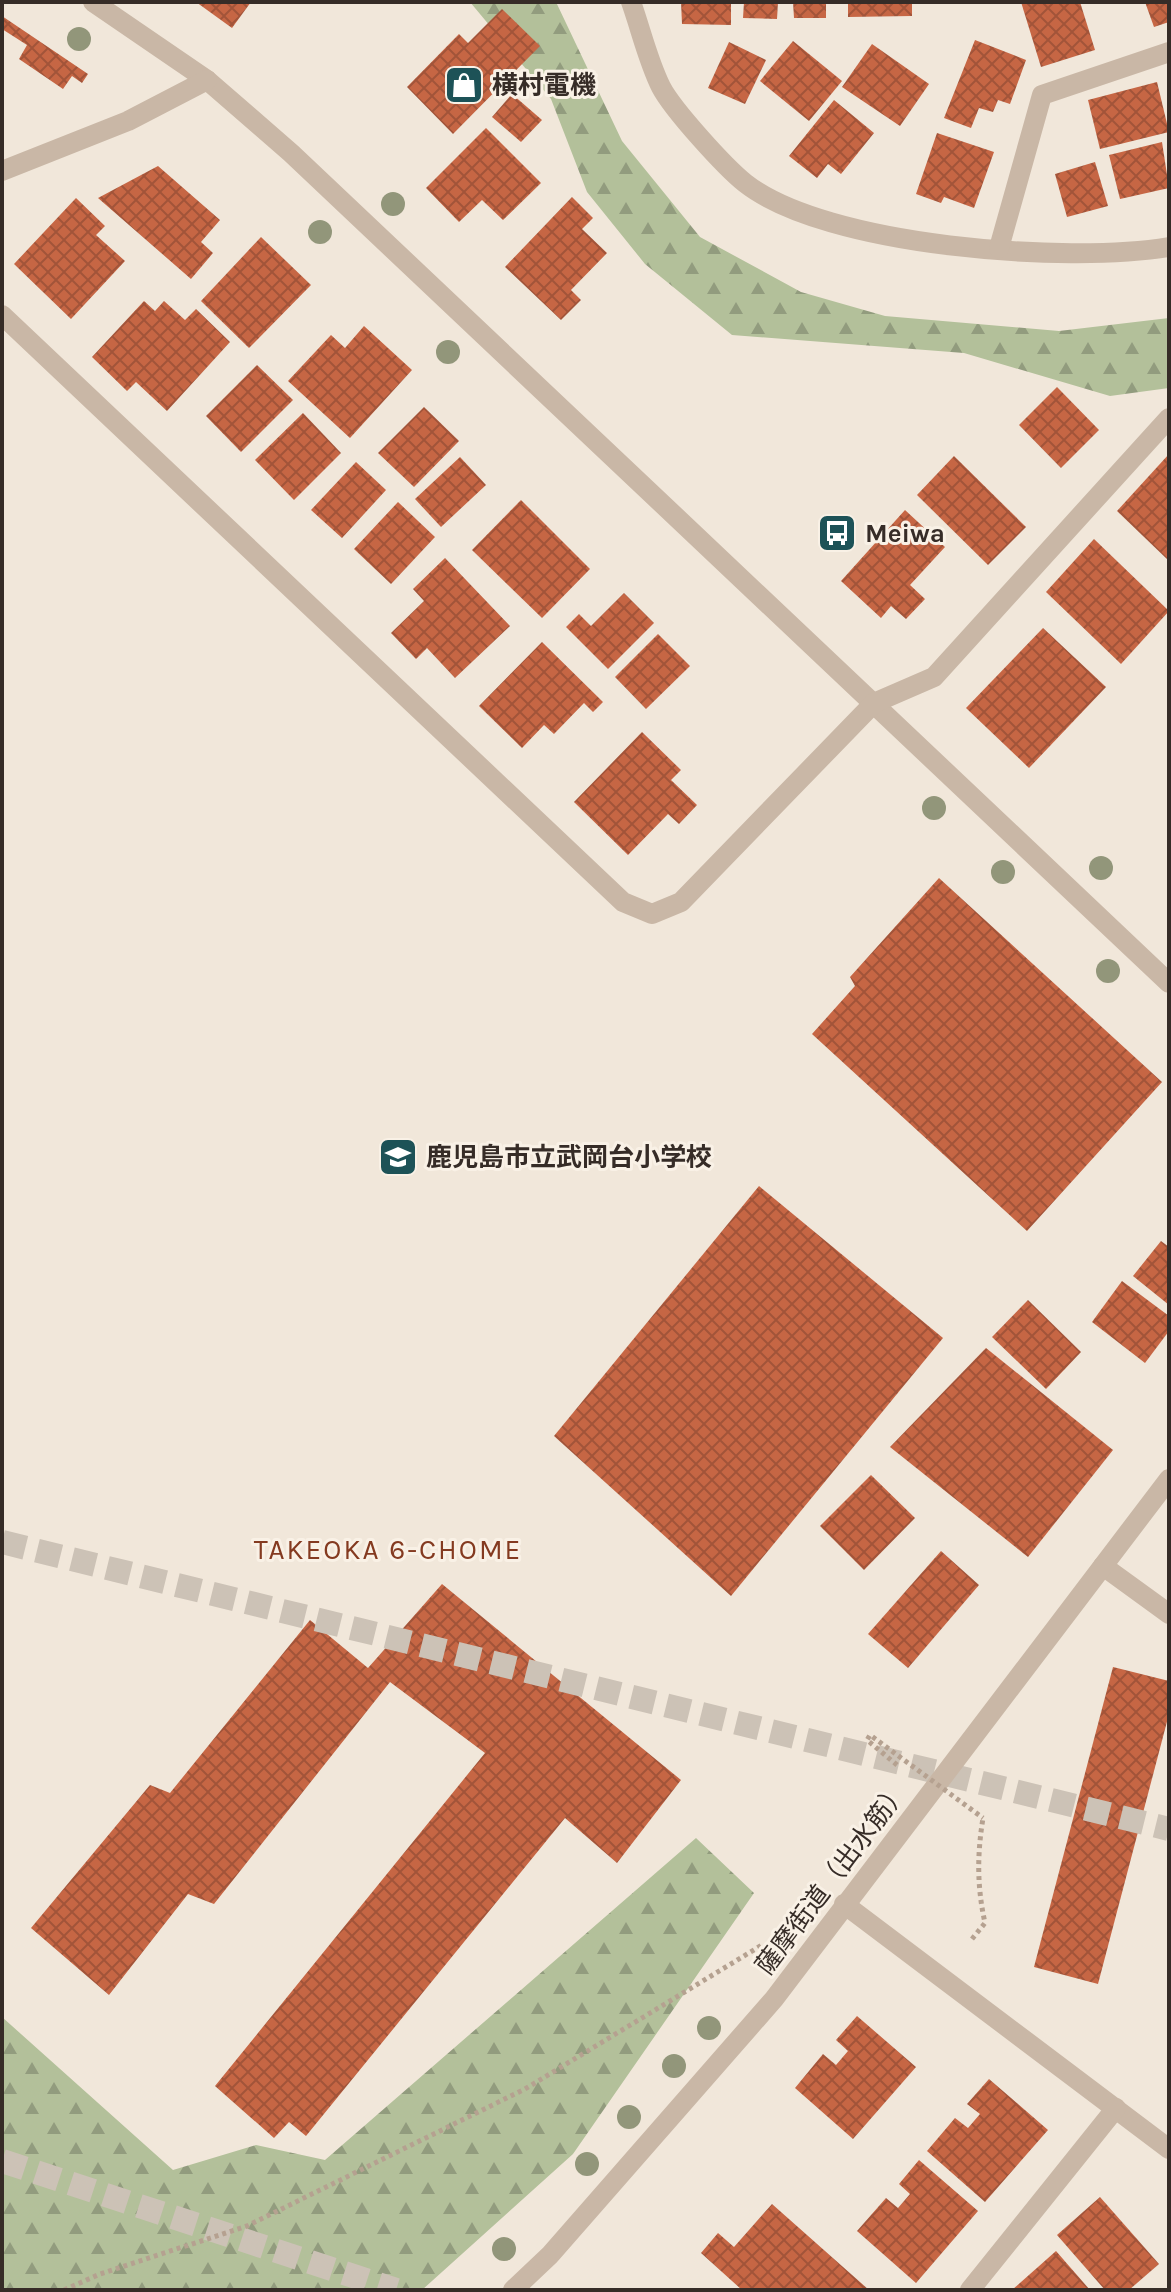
<svg xmlns="http://www.w3.org/2000/svg" width="1171" height="2292" viewBox="0 0 1171 2292" font-family="Karla,'Noto Sans JP',sans-serif">
<defs>
<pattern id="forest-firs" width="22" height="20" patternUnits="userSpaceOnUse" patternTransform="scale(2)"><rect width="22" height="20" fill="#b3c09a"/><path d="M5 1l3.5 6h-7zM16 11l3.5 6h-7z" fill="#929c7e"/></pattern>
<pattern id="building-cross-hatch" width="8" height="8" patternUnits="userSpaceOnUse" patternTransform="scale(2)"><rect width="8" height="8" fill="#c66644"/><path d="M0 0l8 8M0 8l8-8" fill="none" stroke="#a25439"/></pattern>
</defs>
<rect width="100%" height="100%" fill="#f1e7da"/>
<!-- forest -->
<g fill="url(#forest-firs)">
<polygon points="470,2 556,2 622,141 700,237 801,292 885,316 1059,331 1169,318 1169,388 1110,396 964,353 732,335 645,264 587,192 551,99"/>
<polygon points="696,1838 754,1893 573,2154 422,2290 2,2290 2,2017 173,2170 256,2145 325,2160"/>
</g>
<!-- building -->
<g fill="url(#building-cross-hatch)">
<polygon points="196,2 251,2 232,28"/>
<polygon points="681,2 731,2 731,25 682,24"/>
<polygon points="744,2 778,2 777,19 743,18"/>
<polygon points="793,2 826,2 826,18 794,18"/>
<polygon points="848,2 912,2 912,16 848,17"/>
<polygon points="1021,2 1080,2 1095,50 1041,67"/>
<polygon points="1145,2 1169,2 1169,22 1154,27"/>
<polygon points="502,9 540,46 453,134 407,87 459,34 468,43"/>
<polygon points="2,16 88,74 82,83 72,76 63,89 19,59 27,45 2,29"/>
<polygon points="975,40 1026,60 1010,104 998,100 993,112 979,108 971,128 944,118"/>
<polygon points="793,41 842,81 809,121 760,81"/>
<polygon points="729,42 766,60 745,104 708,88"/>
<polygon points="872,44 929,84 900,126 842,87"/>
<polygon points="1157,82 1169,132 1100,149 1088,100"/>
<polygon points="512,94 542,120 521,142 492,117"/>
<polygon points="834,100 874,133 841,174 828,164 817,178 789,156"/>
<polygon points="486,128 541,183 503,220 482,200 459,222 426,188"/>
<polygon points="937,133 994,152 974,208 944,197 941,203 916,194"/>
<polygon points="1162,142 1169,188 1120,199 1109,155"/>
<polygon points="1095,162 1108,206 1067,217 1055,174"/>
<polygon points="158,166 220,220 201,242 213,253 191,279 98,198"/>
<polygon points="572,197 593,218 582,229 607,253 571,290 581,300 561,320 505,267"/>
<polygon points="76,198 105,226 96,235 125,261 71,319 14,264"/>
<polygon points="261,237 311,285 249,348 201,301"/>
<polygon points="144,301 155,311 164,301 185,320 196,309 230,342 167,411 136,382 127,391 92,357"/>
<polygon points="364,326 412,370 350,438 288,381 331,335 345,348"/>
<polygon points="257,365 293,400 241,452 206,416"/>
<polygon points="1057,387 1099,430 1061,468 1019,425"/>
<polygon points="424,407 459,441 414,487 378,453"/>
<polygon points="303,413 341,453 294,500 255,460"/>
<polygon points="1169,454 1169,561 1117,511"/>
<polygon points="954,456 1026,527 988,565 917,495"/>
<polygon points="460,457 486,485 441,527 415,499"/>
<polygon points="356,462 386,490 342,538 311,510"/>
<polygon points="521,500 590,569 542,618 472,550"/>
<polygon points="398,502 435,537 391,584 354,549"/>
<polygon points="905,510 945,547 910,585 925,599 906,619 891,606 881,618 841,581"/>
<polygon points="1094,539 1169,611 1121,664 1046,592"/>
<polygon points="445,558 510,626 455,678 427,648 416,659 391,633 424,601 413,589"/>
<polygon points="624,593 654,623 608,669 566,627 579,614 591,626"/>
<polygon points="1043,628 1106,687 1029,768 966,708"/>
<polygon points="658,634 690,666 646,709 615,677"/>
<polygon points="542,642 603,702 593,712 584,703 554,734 544,725 522,748 479,706"/>
<polygon points="642,732 681,770 671,780 697,805 679,824 668,814 628,855 574,802"/>
<polygon points="939,878 1162,1082 1027,1231 812,1034 855,986 850,977"/>
<polygon points="759,1186 943,1338 731,1596 554,1436"/>
<polygon points="1161,1241 1169,1247 1169,1305 1133,1276"/>
<polygon points="1122,1281 1169,1316 1169,1331 1145,1363 1092,1322"/>
<polygon points="1028,1300 1081,1352 1046,1389 992,1337"/>
<polygon points="986,1348 1113,1450 1028,1557 890,1447"/>
<polygon points="871,1475 915,1518 864,1570 820,1526"/>
<polygon points="941,1551 979,1585 908,1668 868,1634"/>
<polygon points="442,1584 681,1780 617,1863 565,1818 306,2136 289,2122 274,2138 215,2086 485,1753 390,1682 214,1904 188,1894 109,1995 31,1928 150,1785 170,1793 310,1620 368,1668"/>
<polygon points="1113,1667 1169,1681 1169,1714 1098,1984 1034,1967"/>
<polygon points="857,2016 916,2067 853,2139 795,2088 823,2054 836,2065 848,2051 836,2040"/>
<polygon points="989,2079 1048,2130 985,2202 927,2151 955,2118 968,2128 980,2114 967,2104"/>
<polygon points="919,2160 978,2211 916,2283 857,2231 886,2198 898,2208 910,2194 899,2184"/>
<polygon points="1100,2197 1159,2264 1129,2290 1105,2290 1057,2235"/>
<polygon points="772,2204 869,2290 742,2290 701,2253 718,2233 734,2247"/>
<polygon points="1056,2251 1090,2290 1012,2290"/>
</g>
<g fill="none" stroke-linecap="round" stroke-linejoin="round">
<!-- highway-tunnel -->
<g stroke="#ccc2b6" stroke-width="24" stroke-dasharray="24 12" stroke-linecap="butt">
<polyline points="2,1542 1169,1829"/>
<polyline points="2,2161 396,2290"/>
</g>
<!-- path -->
<g stroke="#b5a190" stroke-width="5" stroke-dasharray="4 4" stroke-linecap="butt">
<path d="M972,1939L985,1923C977,1887 977,1855 983,1818"/>
<polyline points="64,2290 100,2274 247,2226 525,2089 762,1945"/>
</g>
<!-- minor -->
<g stroke="#c9b7a6" stroke-width="20">
<polyline points="93,2 207,80 291,153 1169,983"/>
<path d="M631,2C641,30 648,61 661,87C673,110 725,167 745,183C826,247 1068,264 1169,247"/>
<polyline points="2,171 128,121 207,80"/>
<polyline points="999,248 1042,95 1169,52"/>
<polyline points="2,315 623,902 652,914 681,902 874,703 934,677 1169,418"/>
<polyline points="1103,1566 1169,1614"/>
<polyline points="844,1904 1169,2149"/>
<polyline points="513,2290 550,2255 774,1999 1169,1479"/>
<polyline points="970,2290 1116,2108"/>
</g>
<!-- path-bridge -->
<polyline stroke="#b5a190" stroke-width="5" stroke-dasharray="4 4" stroke-linecap="butt" points="897,1765 867,1740 870,1735 983,1818"/>
</g>
<!-- trees -->
<g fill="#92967a">
<circle cx="79" cy="39" r="12"/>
<circle cx="393" cy="204" r="12"/>
<circle cx="320" cy="232" r="12"/>
<circle cx="448" cy="352" r="12"/>
<circle cx="934" cy="808" r="12"/>
<circle cx="1101" cy="868" r="12"/>
<circle cx="1003" cy="872" r="12"/>
<circle cx="1108" cy="971" r="12"/>
<circle cx="709" cy="2028" r="12"/>
<circle cx="674" cy="2066" r="12"/>
<circle cx="629" cy="2117" r="12"/>
<circle cx="587" cy="2164" r="12"/>
<circle cx="504" cy="2249" r="12"/>
</g>
<!-- icons -->
<defs>
<symbol id="shop-square" viewBox="-11 -11 22 22"><rect x="-9" y="-9" width="18" height="18" rx="4" fill="#1d5257" stroke="#f9f1e6"/><path d="M-5-2.5h2.3a2.7 3.5 0 0 1 5.4 0H5L5.5 6h-11ZM-1.5-2.5h3a1.5 2.3 0 0 0-3 0Z" fill="#fff"/></symbol>
<symbol id="bus-square" viewBox="-11 -11 22 22"><rect x="-9" y="-9" width="18" height="18" rx="4" fill="#1d5257" stroke="#f9f1e6"/><path d="M-5-6H5V4H4V6H2V4H-2V6H-4V4H-5ZM-3.5-4V0h7V-4ZM-3.5 1.2v1.5H-2V1.2ZM2 1.2v1.5H3.5V1.2Z" fill="#fff"/></symbol>
<symbol id="school-square" viewBox="-11 -11 22 22"><rect x="-9" y="-9" width="18" height="18" rx="4" fill="#1d5257" stroke="#f9f1e6"/><path d="M0-5L7-2L0 1L-7-2ZM-4 1L0 2.5L4 1V4Q0 6-4 4Z" fill="#fff"/></symbol>
</defs>
<g fill-rule="evenodd">
<use href="#shop-square" x="442" y="63" width="44" height="44"/>
<use href="#bus-square" x="815" y="511" width="44" height="44"/>
<use href="#school-square" x="376" y="1135" width="44" height="44"/>
</g>
<g text-anchor="middle" dominant-baseline="central" stroke-width="6" stroke-linejoin="round" paint-order="stroke">
<!-- poi labels -->
<g font-size="26" font-weight="bold" fill="#362c27" stroke="#f9f1e6" text-anchor="start">
<text x="492" y="85">横村電機</text>
<text x="865" y="533">Meiwa</text>
<text x="426" y="1157">鹿児島市立武岡台小学校</text>
</g>
<!-- street labels -->
<g font-size="26" fill="#362c27" stroke="#f9f1e6">
<text transform="translate(832 1878) rotate(-53)">薩摩街道（出水筋）</text>
</g>
<!-- neighbourhood labels -->
<g font-size="28" letter-spacing="2" fill="#843a20" stroke="#f9f1e6">
<text x="388" y="1549">TAKEOKA 6-CHOME</text>
</g>
</g>
<!-- border -->
<rect width="1171" height="2292" fill="none" stroke="#362c27" stroke-width="8"/>
</svg>
